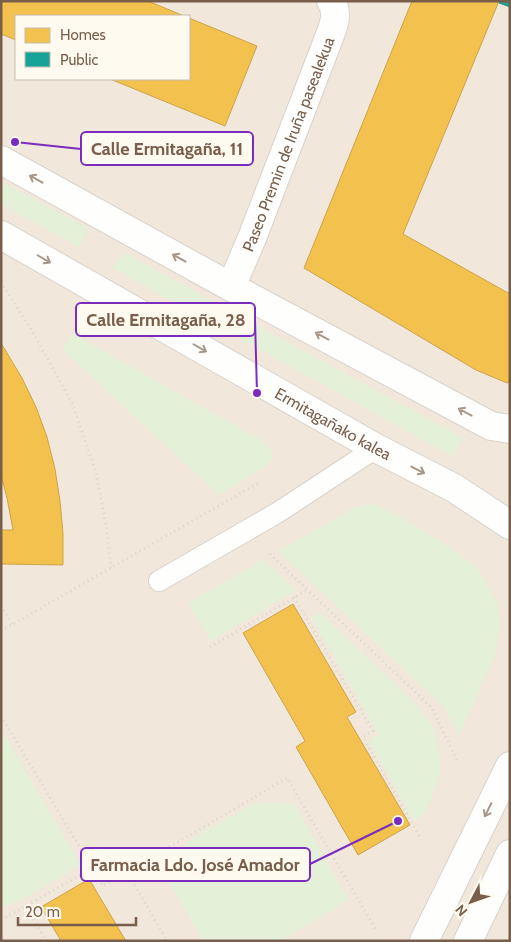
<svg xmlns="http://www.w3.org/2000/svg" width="511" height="942" viewBox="0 0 511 942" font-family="Cabin,sans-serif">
<rect width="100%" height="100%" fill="#f8f5ee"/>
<!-- residential -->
<path fill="#f1e8db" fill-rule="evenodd" d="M1,1H510V941H1ZM16,16H189V79H16Z"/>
<!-- green -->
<g fill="#e4f0d8">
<polygon points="1,181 88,228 79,247 1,204"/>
<polygon points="123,252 463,438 452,456 113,268"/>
<polygon points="73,334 261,440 271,449 272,458 267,465 219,495 62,349"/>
<polygon points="374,504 409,522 452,549 478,569 497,602 499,624 495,655 459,735 444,707 278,551 356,507"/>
<polygon points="263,560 296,590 211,641 188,603"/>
<polygon points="320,613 414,702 434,729 440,757 440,775 425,813 414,821 369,741 379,735 311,617"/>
<polygon points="1,729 81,865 27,897 1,908"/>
<polygon points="255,803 294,803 348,900 280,941 203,941 166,876 188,841"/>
</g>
<!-- homes -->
<g fill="#f2c14e" stroke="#cea34d">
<polygon points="1,1 148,1 184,16 16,16 16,40 1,34"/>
<polygon points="412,1 499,1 403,234 510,294 510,382 507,383 476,370 304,268"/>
<polygon points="189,18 257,46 225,126 110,79 189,79"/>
<polygon points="1,343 22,378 36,407 47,437 55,469 60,501 63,533 63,565 1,564 1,530 13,530 7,498 1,475"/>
<polygon points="293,604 356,712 347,717 410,825 358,855 296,747 305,741 243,633"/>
<polygon points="89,879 126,941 61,941 41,907"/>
</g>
<!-- public -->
<polygon fill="#17a398" stroke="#348e81" points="499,1 510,1 510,7 499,3"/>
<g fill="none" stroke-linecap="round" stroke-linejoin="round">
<defs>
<polyline id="service" points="159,581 277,513 376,448"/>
<g id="minor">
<path id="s1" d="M231,287L252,238L327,43C332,29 340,15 331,1"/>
</g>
<g id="tertiary">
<polyline points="1,160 231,287 491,426 510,429"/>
<path id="s2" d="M1,235L376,448L454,488L510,525"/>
<polyline points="424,941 510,766"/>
<polyline points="468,941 510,854"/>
</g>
</defs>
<!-- service casing -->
<use href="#service" stroke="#d8d2cb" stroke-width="22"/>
<!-- minor casing -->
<use href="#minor" stroke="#d8d2cb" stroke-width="30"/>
<!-- tertiary casing -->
<use href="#tertiary" stroke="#d8d2cb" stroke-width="30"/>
<!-- path -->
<g stroke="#dbd5cf" stroke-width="3" stroke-dasharray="1 4" stroke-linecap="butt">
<polyline points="1,282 33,333 72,403 96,472 106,525 111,568"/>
<polyline points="270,554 432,708 458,763"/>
<polyline points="294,597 373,731 363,737 421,839"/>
<polyline points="1,606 13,625"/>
<polyline points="1,631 260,482"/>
<polyline points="210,647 307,590"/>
<polyline points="1,716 103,886 287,778 376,930"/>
<polyline points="127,872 167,941"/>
<polyline points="26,906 46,941"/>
<polyline points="1,920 91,869"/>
</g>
<!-- service -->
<use href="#service" stroke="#fefefc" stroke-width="20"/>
<!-- minor -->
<use href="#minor" stroke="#fefefc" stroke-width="28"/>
<!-- tertiary -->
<use href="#tertiary" stroke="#fefefc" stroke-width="28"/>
</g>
<!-- one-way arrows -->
<defs><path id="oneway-shaft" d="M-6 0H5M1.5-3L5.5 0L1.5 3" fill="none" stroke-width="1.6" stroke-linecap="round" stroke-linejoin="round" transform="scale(1.25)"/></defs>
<g stroke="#a89689">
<use href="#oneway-shaft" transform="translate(36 179) rotate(-151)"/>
<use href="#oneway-shaft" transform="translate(179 258) rotate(-151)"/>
<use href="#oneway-shaft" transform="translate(44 259) rotate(30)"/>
<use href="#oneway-shaft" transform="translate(322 336) rotate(-152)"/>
<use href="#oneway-shaft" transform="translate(200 348) rotate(30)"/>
<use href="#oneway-shaft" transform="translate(465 412) rotate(-152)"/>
<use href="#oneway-shaft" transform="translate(418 470) rotate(27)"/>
<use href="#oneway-shaft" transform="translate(488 810) rotate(116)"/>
</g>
<g text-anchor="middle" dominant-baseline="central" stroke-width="5" stroke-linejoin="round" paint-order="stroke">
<!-- street labels -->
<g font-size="16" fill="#795e4b" stroke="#fffaf0">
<text stroke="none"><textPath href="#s1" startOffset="154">Paseo Premin de Iruña pasealekua</textPath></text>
<text stroke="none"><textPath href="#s2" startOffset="382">Ermitagañako kalea</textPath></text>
</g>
</g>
<!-- callouts -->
<path fill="none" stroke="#7b2cbf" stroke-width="2" d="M15 142L81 149M257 393L255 320M398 821L310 864"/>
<g fill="#7b2cbf" stroke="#fffaf0" stroke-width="2">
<circle cx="15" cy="142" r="5"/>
<circle cx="257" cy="393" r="5"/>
<circle cx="398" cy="821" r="5"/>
</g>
<g fill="#fffaf0" stroke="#7b2cbf" stroke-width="2">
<rect x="81" y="132" width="172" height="33" rx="5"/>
<rect x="76" y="303" width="179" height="33" rx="5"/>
<rect x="81" y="848" width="229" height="33" rx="5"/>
</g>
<g font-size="18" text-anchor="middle" font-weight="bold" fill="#795e4b">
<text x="167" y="155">Calle Ermitagaña, 11</text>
<text x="166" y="326">Calle Ermitagaña, 28</text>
<text x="195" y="871">Farmacia Ldo. José Amador</text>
</g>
<!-- border -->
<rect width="511" height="942" fill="none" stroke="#795e4b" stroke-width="5"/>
<!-- legend -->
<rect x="15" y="15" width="175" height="65" fill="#fffaf0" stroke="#c9bcae"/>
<rect x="25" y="28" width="25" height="15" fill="#f2c14e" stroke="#c9bcae"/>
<text x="60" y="40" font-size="15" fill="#795e4b">Homes</text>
<rect x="25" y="52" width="25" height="15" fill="#17a398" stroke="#c9bcae"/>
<text x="60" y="65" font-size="15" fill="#795e4b">Public</text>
<!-- north arrow -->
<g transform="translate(471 902) rotate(229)" stroke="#fffaf0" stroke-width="4" paint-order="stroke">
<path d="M0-4L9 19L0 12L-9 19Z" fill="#795e4b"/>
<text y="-8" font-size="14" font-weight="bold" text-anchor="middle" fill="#795e4b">N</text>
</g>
<!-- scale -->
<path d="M18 917v8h118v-8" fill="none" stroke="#795e4b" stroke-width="2.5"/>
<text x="25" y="917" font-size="15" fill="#795e4b" stroke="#fffaf0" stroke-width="4" paint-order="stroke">20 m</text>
</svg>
